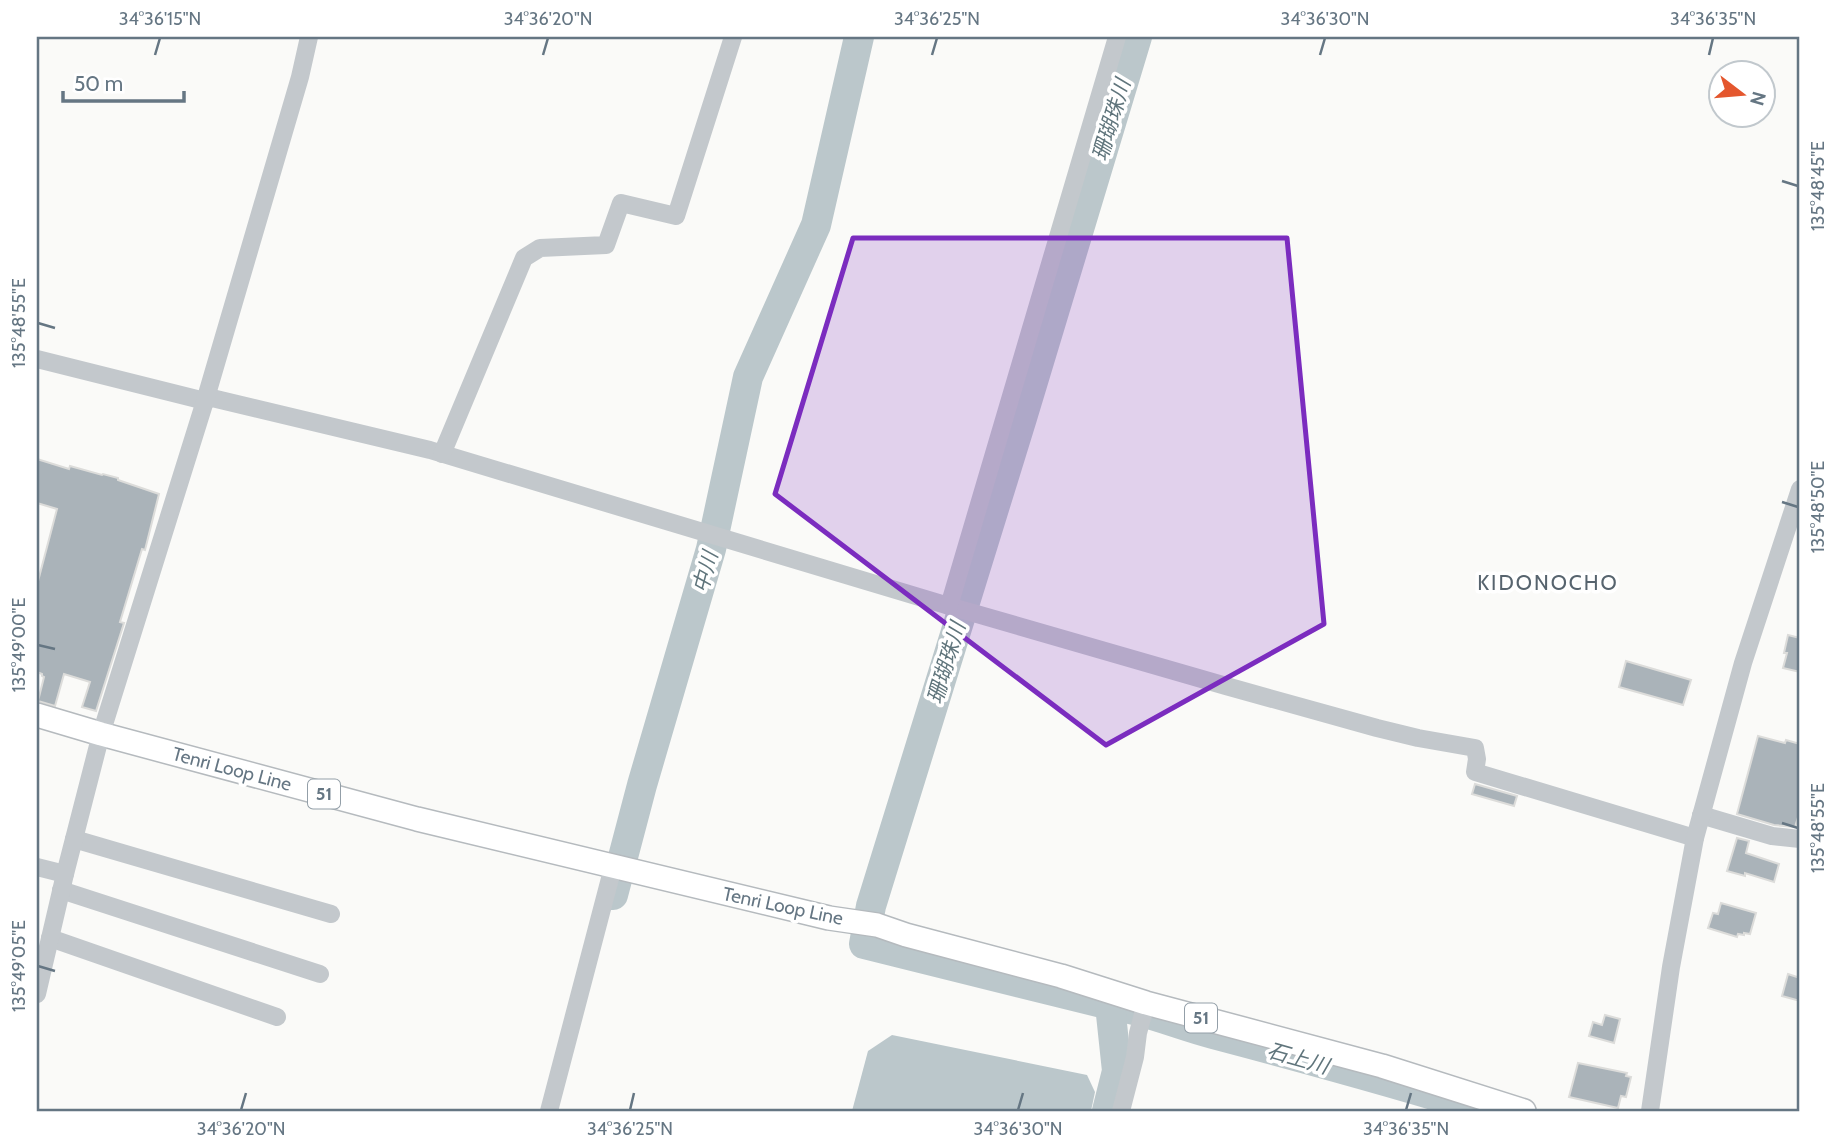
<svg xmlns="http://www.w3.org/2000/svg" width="1837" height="1148" viewBox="0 0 1837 1148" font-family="Cabin,'Noto Sans JP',sans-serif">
<rect width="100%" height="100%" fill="#fafaf8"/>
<!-- water -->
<polygon fill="#bbc7cb" points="892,1035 1087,1075 1095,1092 1091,1111 852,1111 868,1051"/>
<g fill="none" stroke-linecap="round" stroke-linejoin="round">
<!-- river -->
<g stroke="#bbc7cb" stroke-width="30">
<path d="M1137,37L1022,418L871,906L864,944L1110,1005C1145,1010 1178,1025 1213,1034C1304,1058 1396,1083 1486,1111"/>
<polyline points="613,895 642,785 711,549 748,377 816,225 859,37"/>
<polyline points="1107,1111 1117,1071 1110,1005"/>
</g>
</g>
<!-- building -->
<g fill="#aab3b9" stroke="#dcdcda" stroke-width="2">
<polygon points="37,459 69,469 70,466 102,475 103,474 118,478 118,480 159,494 145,550 142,549 120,622 124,623 96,711 82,707 90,682 64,674 55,706 38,701 44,677 42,676 42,674 37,672 37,585 57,509 37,503"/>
<polygon points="1788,635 1800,638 1800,672 1783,668 1787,653 1784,653"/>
<polygon points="1626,661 1691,680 1683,705 1619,687"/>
<polygon points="1758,736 1785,743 1786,740 1800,744 1800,811 1795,827 1774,825 1737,814"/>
<polygon points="1475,784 1517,796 1514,806 1472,794"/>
<polygon points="1737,838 1749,841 1746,853 1779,864 1774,882 1745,873 1745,876 1727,871"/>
<polygon points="1721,903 1756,913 1750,934 1744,933 1744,935 1738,934 1737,937 1708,928 1713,913 1718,914"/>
<polygon points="1788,974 1800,978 1800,1001 1782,996"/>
<polygon points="1605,1015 1620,1019 1614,1043 1589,1036 1593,1022 1602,1025"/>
<polygon points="1578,1063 1627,1073 1626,1076 1631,1077 1626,1097 1621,1096 1618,1108 1569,1097"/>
</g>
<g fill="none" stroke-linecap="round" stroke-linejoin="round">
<defs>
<polyline id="major" points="37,715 101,734 417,819 829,918 877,925 906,935 1061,976 1146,1003 1382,1066 1524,1111"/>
</defs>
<!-- major casing -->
<use href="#major" stroke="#b5babe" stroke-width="26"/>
<!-- minor -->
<g stroke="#c3c8cc" stroke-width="18">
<polyline points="37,359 205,401 212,398 430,450 949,606 1226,686 1377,728 1418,738 1475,748 1477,759 1475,772 1695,838"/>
<polyline points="442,454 524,258 540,248 606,245 621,203 676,216 733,37"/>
<polyline points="949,606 1117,37"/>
<polyline points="1701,815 1772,836 1800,839"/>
<polyline points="74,839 331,914"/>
<polyline points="37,867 65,874"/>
<polyline points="61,890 320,974"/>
<polyline points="50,938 277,1017"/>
<polyline points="37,994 65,874 101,734 205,401 300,77 309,37"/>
<polyline points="549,1111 613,867"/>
<polyline points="1121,1111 1135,1057 1138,1033 1146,1003"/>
<polyline points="1650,1111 1671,967 1695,838 1743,663 1800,489"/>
</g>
<!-- major -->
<use href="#major" stroke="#fff" stroke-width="23"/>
</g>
<!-- marked area -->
<path fill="#7b2cbf" fill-opacity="0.2" stroke="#7b2cbf" stroke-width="5" stroke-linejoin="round" d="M853,238H1287L1324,624L1106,745L775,494Z"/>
<!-- ticks -->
<path fill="none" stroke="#657683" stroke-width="2.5" d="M155,55L160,38M543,55L548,38M932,55L937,38M1320,55L1325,38M1709,55L1713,38M1782,181L1798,186M38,323L55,328M1782,502L1798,507M38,645L55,649M1782,823L1798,828M38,966L55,971M241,1110L246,1093M630,1110L634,1093M1018,1110L1023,1093M1406,1110L1411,1093"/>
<g text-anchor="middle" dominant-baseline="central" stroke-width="7" stroke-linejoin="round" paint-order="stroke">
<!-- shield labels -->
<g fill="#fff" stroke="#939fa8" stroke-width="2">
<rect x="308" y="779.5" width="32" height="29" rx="5"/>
<rect x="1185" y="1003.5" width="32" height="29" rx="5"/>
</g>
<g font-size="18" font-weight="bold" fill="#657683">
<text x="324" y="794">51</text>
<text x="1201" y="1018">51</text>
</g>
<!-- street labels -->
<g font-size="19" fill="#657683" stroke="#fff">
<text transform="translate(232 769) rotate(15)">Tenri Loop Line</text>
<text transform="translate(783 906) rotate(12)">Tenri Loop Line</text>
</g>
<!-- water labels -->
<g font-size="21" font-style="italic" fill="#60757c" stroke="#fff">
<text transform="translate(1111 120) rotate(-73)">珊瑚珠川</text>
<text transform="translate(705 572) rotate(-75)">中川</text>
<text transform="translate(946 663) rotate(-73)">珊瑚珠川</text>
<text transform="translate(1298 1058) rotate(16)">石上川</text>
</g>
<!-- neighbourhood labels -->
<g font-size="21" letter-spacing="2" fill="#57646e" stroke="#fff">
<text x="1548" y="582">KIDONOCHO</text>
</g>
</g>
<!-- border -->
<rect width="1837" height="1148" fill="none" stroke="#ffffff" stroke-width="77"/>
<!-- north arrow -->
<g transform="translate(1742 94) rotate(106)"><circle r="33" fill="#ffffff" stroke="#c1c8cd" stroke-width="2"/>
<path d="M0-5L12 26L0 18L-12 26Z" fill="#e4572e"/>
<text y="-10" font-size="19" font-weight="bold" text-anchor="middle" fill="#657683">N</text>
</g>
<!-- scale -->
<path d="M63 91v10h121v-10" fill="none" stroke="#657683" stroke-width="3.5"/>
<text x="74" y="91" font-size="21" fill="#657683" stroke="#ffffff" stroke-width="5" paint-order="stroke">50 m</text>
<rect x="38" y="38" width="1760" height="1072" fill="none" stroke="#657683" stroke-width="2.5"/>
<g font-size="18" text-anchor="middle" fill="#657683">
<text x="160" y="25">34°36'15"N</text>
<text x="548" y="25">34°36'20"N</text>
<text x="937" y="25">34°36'25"N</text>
<text x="1325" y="25">34°36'30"N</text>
<text x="1713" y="25">34°36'35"N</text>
<text transform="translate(1818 186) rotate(-90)" y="6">135°48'45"E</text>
<text transform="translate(19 323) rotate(-90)" y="6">135°48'55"E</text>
<text transform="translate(1818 507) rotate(-90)" y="6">135°48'50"E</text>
<text transform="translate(19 645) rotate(-90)" y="6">135°49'00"E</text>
<text transform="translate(1818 828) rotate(-90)" y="6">135°48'55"E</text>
<text transform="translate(19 966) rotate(-90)" y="6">135°49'05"E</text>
<text x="241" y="1135">34°36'20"N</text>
<text x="630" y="1135">34°36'25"N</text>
<text x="1018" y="1135">34°36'30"N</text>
<text x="1406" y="1135">34°36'35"N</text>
</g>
</svg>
